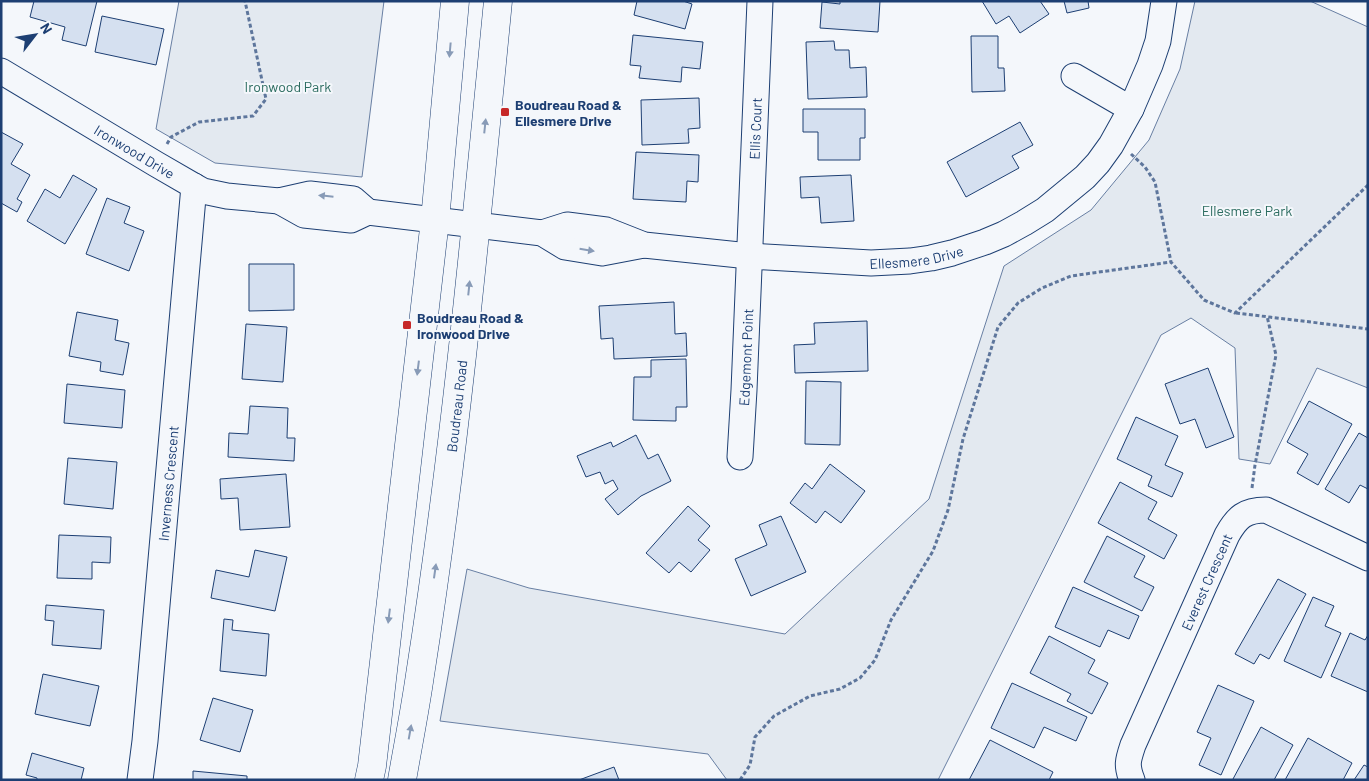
<svg xmlns="http://www.w3.org/2000/svg" width="1369" height="781" viewBox="0 0 1369 781" font-family="Barlow,sans-serif">
<rect width="100%" height="100%" fill="#f4f7fb"/>
<!-- green -->
<g fill="#e3e9f0" stroke="#687fa3">
<polygon points="179,1 384,1 362,177 215,163 156,129"/>
<polygon points="1195,1 1310,1 1368,27 1368,388 1317,368 1270,464 1239,459 1235,348 1191,318 1161,335 938,780 727,780 708,754 440,721 467,569 529,588 785,634 929,499 1004,266 1091,210 1149,140 1180,69"/>
</g>
<!-- building -->
<g fill="#d5e0f0" stroke="#1d3f73">
<polygon points="34,1 97,1 86,46 62,40 65,27 30,17"/>
<polygon points="637,1 683,1 692,4 685,29 634,15"/>
<polygon points="840,1 880,1 878,32 820,28 822,2 840,4"/>
<polygon points="982,1 1040,1 1049,14 1020,33 1009,16 996,24"/>
<polygon points="1064,1 1088,1 1089,8 1067,13"/>
<polygon points="102,16 164,29 156,65 95,52"/>
<polygon points="633,35 703,42 700,69 682,67 681,82 639,78 641,66 630,65"/>
<polygon points="971,36 998,36 998,68 1004,68 1005,91 972,92"/>
<polygon points="834,41 835,50 849,50 850,68 866,67 867,97 808,99 806,42"/>
<polygon points="699,98 700,128 688,129 689,143 642,145 641,100"/>
<polygon points="803,109 865,109 865,138 860,138 860,160 818,160 818,132 803,132"/>
<polygon points="1020,122 1033,145 1012,156 1019,168 966,197 947,162"/>
<polygon points="1,132 23,144 11,164 30,175 17,199 22,202 17,212 1,203"/>
<polygon points="636,152 699,155 698,182 687,181 686,202 633,199"/>
<polygon points="73,175 97,189 65,244 27,221 45,189 60,198"/>
<polygon points="851,175 854,221 821,223 819,197 801,198 800,177"/>
<polygon points="107,198 130,207 124,223 144,231 129,271 86,254"/>
<polygon points="249,264 294,264 294,310 249,311"/>
<polygon points="674,302 675,334 686,333 687,356 614,359 613,338 601,339 599,306"/>
<polygon points="77,312 118,320 115,340 129,343 123,375 100,371 101,362 69,356"/>
<polygon points="867,321 868,371 795,373 794,345 815,344 814,323"/>
<polygon points="246,324 287,327 283,382 242,379"/>
<polygon points="686,359 687,407 676,407 676,421 633,420 634,377 651,377 651,360"/>
<polygon points="1208,368 1234,437 1206,448 1195,419 1180,424 1165,384"/>
<polygon points="806,381 841,382 840,445 805,444"/>
<polygon points="67,384 125,390 122,428 64,423"/>
<polygon points="1309,401 1352,424 1318,485 1297,473 1308,454 1287,442"/>
<polygon points="250,406 288,408 287,438 295,438 294,461 228,457 229,433 248,434"/>
<polygon points="1136,417 1178,436 1165,465 1183,473 1172,497 1148,486 1152,476 1117,459"/>
<polygon points="1359,433 1368,438 1368,489 1360,485 1349,503 1325,489"/>
<polygon points="636,435 648,459 658,454 671,481 641,496 618,515 605,499 618,489 613,480 605,484 600,472 586,477 577,456 611,442 613,447"/>
<polygon points="68,458 117,462 113,509 64,504"/>
<polygon points="830,464 865,491 841,523 825,511 816,523 790,503 805,483 812,489"/>
<polygon points="286,474 290,527 240,530 238,498 221,499 220,479"/>
<polygon points="1120,482 1157,502 1148,519 1177,535 1164,559 1098,523"/>
<polygon points="688,506 710,526 698,540 710,550 691,572 679,562 669,573 646,553"/>
<polygon points="781,516 806,572 751,596 735,559 767,545 759,525"/>
<polygon points="59,535 111,537 110,563 92,562 92,579 57,578"/>
<polygon points="1107,536 1145,556 1134,577 1154,587 1142,611 1084,582"/>
<polygon points="255,550 287,557 275,611 211,598 216,570 249,577"/>
<polygon points="1278,579 1306,594 1269,659 1260,654 1254,664 1235,654"/>
<polygon points="1073,587 1139,616 1129,639 1108,630 1100,647 1055,627"/>
<polygon points="1313,597 1334,606 1325,626 1341,633 1321,678 1284,661"/>
<polygon points="46,605 104,610 101,649 52,645 54,621 45,620"/>
<polygon points="224,619 233,620 232,630 269,634 266,676 220,671"/>
<polygon points="1350,633 1365,640 1368,635 1368,692 1331,676"/>
<polygon points="1049,636 1095,660 1088,673 1108,683 1092,714 1067,701 1071,694 1030,673"/>
<polygon points="43,674 99,686 90,726 35,714"/>
<polygon points="1012,683 1087,717 1076,741 1044,727 1034,748 991,728"/>
<polygon points="1218,685 1254,701 1221,775 1199,765 1211,738 1197,732"/>
<polygon points="213,698 253,710 240,752 200,740"/>
<polygon points="1261,727 1293,745 1274,780 1235,780 1233,779"/>
<polygon points="1308,738 1352,763 1343,780 1285,780"/>
<polygon points="990,740 1053,772 1049,780 969,780"/>
<polygon points="32,753 84,768 81,780 37,780 37,778 26,775"/>
<polygon points="1364,765 1368,767 1368,780 1354,780"/>
<polygon points="614,767 619,780 579,780"/>
<polygon points="193,771 247,776 247,780 193,780"/>
</g>
<g fill="none" stroke-linecap="round" stroke-linejoin="round">
<defs>
<g id="minor">
<path id="s1" d="M1,71L156,164L194,186L203,191L227,196L279,201L310,194L353,199L368,212"/>
<polyline points="1074,76 1131,109"/>
<polyline points="279,201 304,215 351,220 368,212 542,233 565,247 602,253 644,245"/>
<path id="s2" d="M542,233L567,225L606,230L644,245L749,256L871,263L910,261L931,258L952,253L985,242L1004,234L1024,223L1045,210L1085,177L1098,163L1111,145L1131,109L1150,65L1158,41L1164,1"/>
<path id="s3" d="M740,457L744,390L760,1"/>
<path id="s4" d="M140,780L145,741L194,186"/>
<path id="s5" d="M1132,780C1126,765 1128,760 1133,745L1227,535C1237,517 1245,510 1266,510L1368,558"/>
</g>
<g id="major">
<polyline points="369,780 372,766 435,220 455,1"/>
<path id="s6" d="M402,780C408,745 415,710 420,675C455,452 476,226 498,1"/>
</g>
</defs>
<!-- minor casing -->
<use href="#minor" stroke="#1d3f73" stroke-width="27"/>
<!-- major casing -->
<use href="#major" stroke="#1d3f73" stroke-width="29"/>
<!-- path -->
<g stroke="#5e769c" stroke-width="3" stroke-dasharray="4 2.5" stroke-linecap="butt">
<polyline points="167,144 171,137 199,122 253,116 266,99 245,1"/>
<polyline points="1131,154 1145,167 1155,182 1171,262 1204,300 1235,313 1368,185"/>
<polyline points="1236,313 1368,329"/>
<polyline points="1252,488 1255,465 1276,355 1267,316"/>
<polyline points="740,780 750,765 755,737 774,716 810,696 840,689 860,678 875,660 891,620 933,551 948,510 963,439 998,327 1018,303 1042,288 1071,276 1171,262"/>
</g>
<!-- minor -->
<use href="#minor" stroke="#f4f7fb" stroke-width="25"/>
<!-- major -->
<use href="#major" stroke="#f4f7fb" stroke-width="28"/>
</g>
<!-- one-way arrows -->
<defs><path id="oneway-solid" d="M-6-.8H1V-3.2L6.5 0L1 3.2V.8H-6Z" transform="scale(1.25)"/></defs>
<g fill="#889bb7">
<use href="#oneway-solid" transform="translate(450 50) rotate(95)"/>
<use href="#oneway-solid" transform="translate(485 126) rotate(-84)"/>
<use href="#oneway-solid" transform="translate(326 196) rotate(-174)"/>
<use href="#oneway-solid" transform="translate(587 250) rotate(9)"/>
<use href="#oneway-solid" transform="translate(469 288) rotate(-84)"/>
<use href="#oneway-solid" transform="translate(418 368) rotate(97)"/>
<use href="#oneway-solid" transform="translate(435 571) rotate(-82)"/>
<use href="#oneway-solid" transform="translate(389 616) rotate(97)"/>
<use href="#oneway-solid" transform="translate(410 732) rotate(-80)"/>
</g>
<!-- markers -->
<g fill="#c62828" stroke="#f4f7fb" stroke-width="2">
<rect x="500" y="107" width="10" height="10" rx="2.5"/>
<rect x="402" y="320" width="10" height="10" rx="2.5"/>
</g>
<g text-anchor="middle" dominant-baseline="central" stroke-width="4" stroke-linejoin="round" paint-order="stroke">
<!-- park labels -->
<g font-size="14" fill="#2c6c60" stroke="#f4f7fb">
<text x="288" y="86">Ironwood Park</text>
<text x="1247" y="210">Ellesmere Park</text>
</g>
<!-- poi labels -->
<g font-size="14" font-weight="bold" fill="#1d3f73" stroke="#f4f7fb" text-anchor="start">
<text x="515" y="104">Boudreau Road &amp;<tspan x="515" dy="16">Ellesmere Drive</tspan></text>
<text x="417" y="317">Boudreau Road &amp;<tspan x="417" dy="16">Ironwood Drive</tspan></text>
</g>
<!-- street labels -->
<g font-size="14" fill="#1d3f73" stroke="#f4f7fb">
<text stroke="none"><textPath href="#s3" startOffset="329">Ellis Court</textPath></text>
<text stroke="none"><textPath href="#s1" startOffset="156">Ironwood Drive</textPath></text>
<text stroke="none"><textPath href="#s2" startOffset="380">Ellesmere Drive</textPath></text>
<text stroke="none"><textPath href="#s3" startOffset="100">Edgemont Point</textPath></text>
<text stroke="none"><textPath href="#s6" startOffset="378">Boudreau Road</textPath></text>
<text stroke="none"><textPath href="#s4" startOffset="298">Inverness Crescent</textPath></text>
<text stroke="none"><textPath href="#s5" startOffset="215">Everest Crescent</textPath></text>
</g>
</g>
<!-- border -->
<rect width="1369" height="781" fill="none" stroke="#1d3f73" stroke-width="5"/>
<!-- north arrow -->
<g transform="translate(35 35) rotate(59)" stroke="#f4f7fb" stroke-width="4" paint-order="stroke">
<path d="M0-4L9 19L0 12L-9 19Z" fill="#1d3f73"/>
<text y="-8" font-size="14" font-weight="bold" text-anchor="middle" fill="#1d3f73">N</text>
</g>
</svg>
